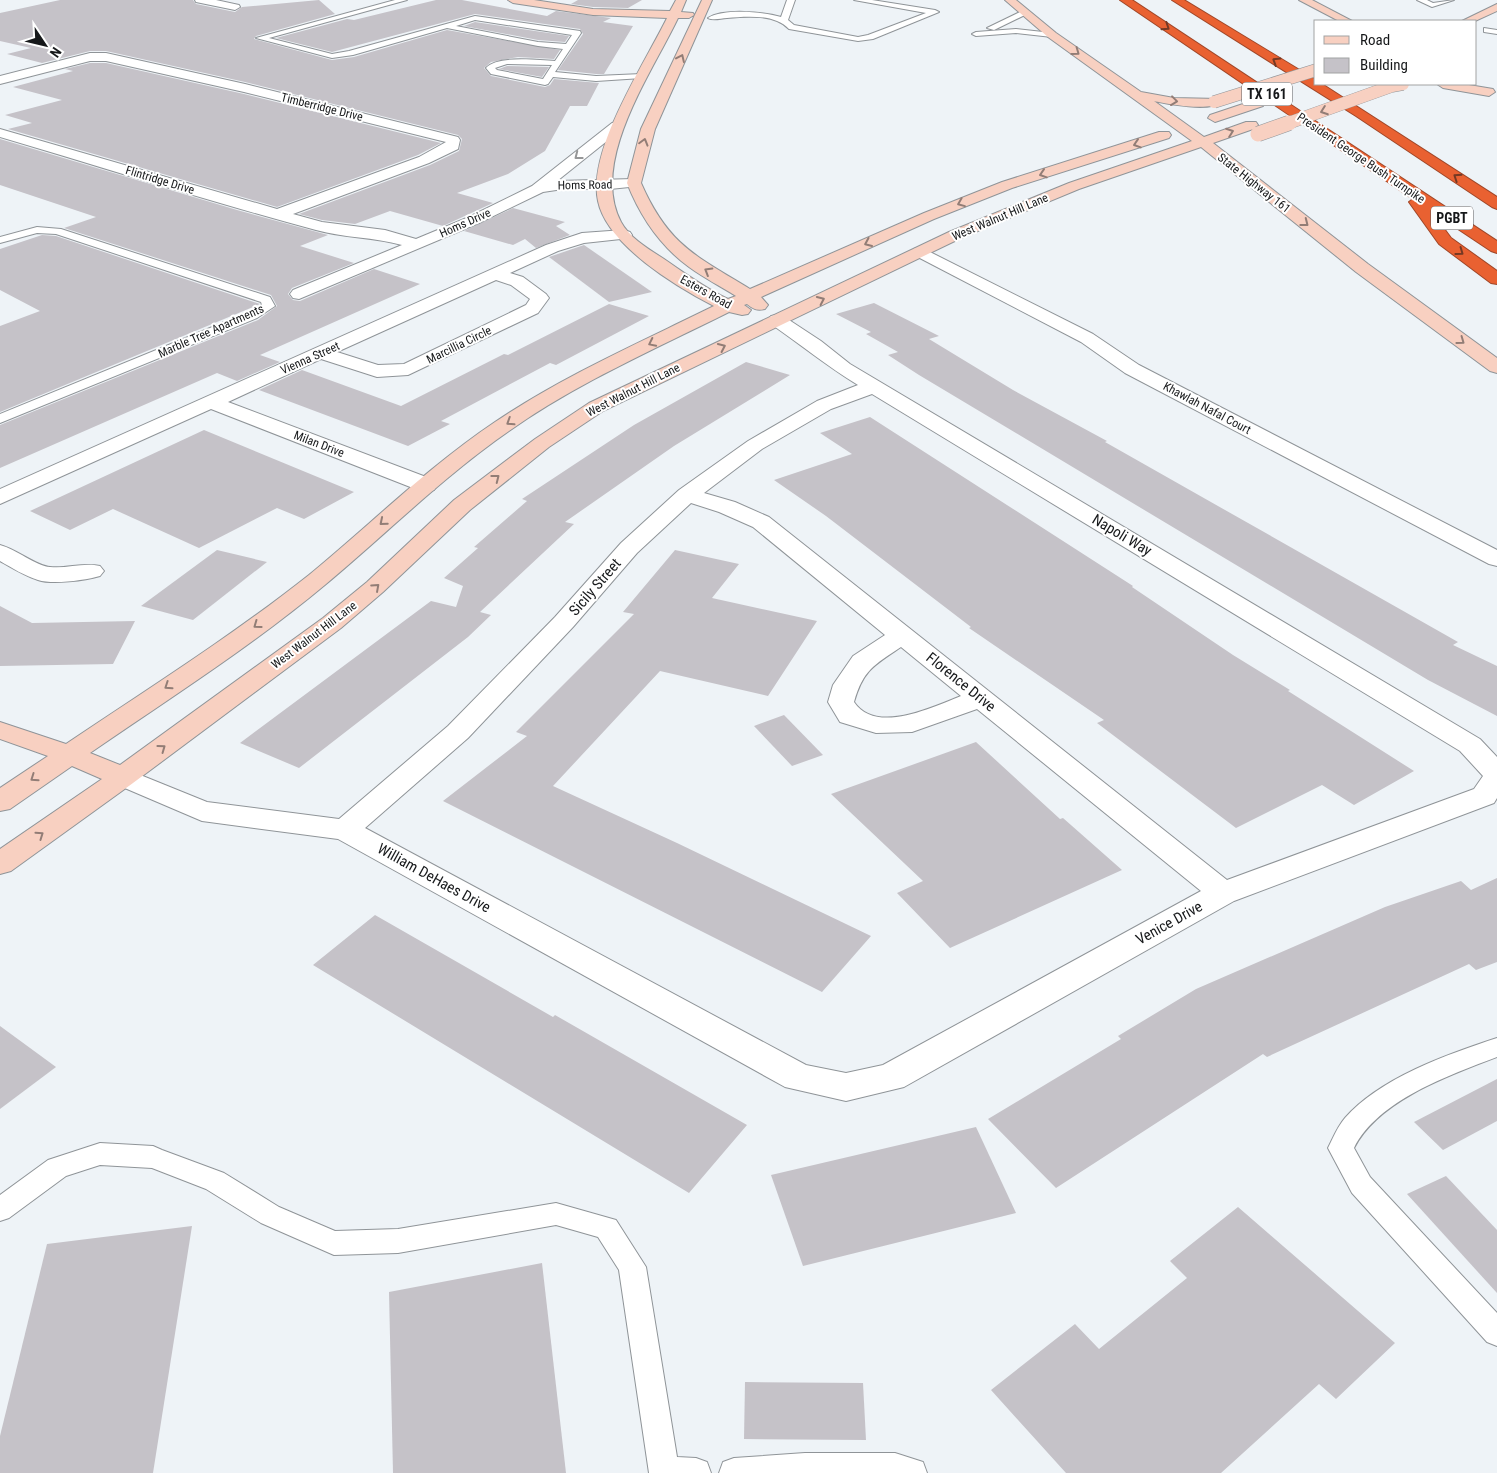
<svg xmlns="http://www.w3.org/2000/svg" width="1497" height="1473" viewBox="0 0 1497 1473" font-family="'Roboto Condensed',sans-serif">
<rect width="100%" height="100%" fill="#eef3f7"/>
<!-- building -->
<g fill="#c5c2c8">
<polygon points="60,0 193,0 196,4 235,12 242,7 319,0 335,14 256,36 254,39 332,60 354,57 447,30 560,50 554,59 518,57 491,62 484,68 491,76 545,87 550,85 554,79 599,83 587,106 570,106 545,151 508,174 457,193 493,203 443,226 390,211 355,224 322,220 299,214 430,165 459,151 462,139 458,135 245,82 106,51 90,51 42,63 7,54 31,48 0,41 0,13"/>
<polygon points="436,0 462,0 547,16 556,11 611,18 603,22 633,26 604,74 596,74 558,70 583,34 580,29 475,14 332,52 276,38 347,19 354,20"/>
<polygon points="578,0 642,0 628,8 593,7 571,4"/>
<polygon points="475,22 569,36 565,42 538,40 464,26"/>
<polygon points="90,63 106,63 244,94 441,143 418,155 277,207 8,129 32,123 5,115 62,100 13,87 73,71 65,69"/>
<polygon points="507,66 549,67 542,77 499,69"/>
<polygon points="0,139 237,210 328,235 300,246 354,263 292,288 288,294 293,300 300,301 374,269 420,284 260,355 280,362 237,381 217,373 0,468 0,425 258,320 277,306 271,295 64,228 96,217 0,185"/>
<polygon points="513,208 565,222 556,226 570,235 536,248 525,239 513,245 464,231"/>
<polygon points="42,235 56,236 260,304 0,412 0,326 40,311 0,290 0,249"/>
<polygon points="584,245 652,292 609,302 549,257"/>
<polygon points="874,303 939,336 929,339 1013,390 1107,441 1105,442 1458,642 1453,645 1497,666 1497,716 1428,680 919,375 888,355 898,352 866,334 871,332 836,314"/>
<polygon points="609,304 649,316 556,365 550,363 441,421 450,424 408,446 259,390 302,370 401,406 504,354 508,355"/>
<polygon points="746,362 790,375 674,446 565,522 574,524 480,612 491,615 468,637 299,768 240,743 431,601 456,607 463,586 444,578 478,548 474,547 527,501 522,499 634,425"/>
<polygon points="870,417 1133,586 1132,587 1233,655 1290,690 1288,691 1414,771 1354,805 1322,785 1236,828 1097,723 1104,720 969,628 971,627 826,516 774,480 852,454 820,433"/>
<polygon points="204,430 354,492 304,519 277,508 199,548 113,509 70,530 30,511"/>
<polygon points="217,550 267,562 193,620 141,606"/>
<polygon points="675,550 739,564 712,598 817,621 768,696 660,671 553,786 677,843 871,936 822,992 443,801 527,736 516,732 634,614 623,612"/>
<polygon points="0,606 32,623 135,621 113,664 0,666"/>
<polygon points="784,715 823,755 792,766 754,726"/>
<polygon points="976,742 1060,819 1063,818 1122,870 950,948 897,893 923,881 831,794"/>
<polygon points="1497,878 1497,962 1476,970 1469,964 1267,1057 1263,1054 1056,1188 988,1119 1121,1039 1118,1036 1196,989 1385,907 1461,881 1471,890"/>
<polygon points="375,915 553,1017 555,1015 747,1125 689,1193 313,965"/>
<polygon points="0,1026 56,1067 0,1109"/>
<polygon points="1497,1079 1497,1121 1443,1150 1414,1122"/>
<polygon points="976,1127 1016,1213 803,1266 771,1175"/>
<polygon points="1446,1176 1497,1230 1497,1293 1407,1194"/>
<polygon points="1238,1207 1395,1343 1336,1399 1319,1384 1221,1473 1066,1473 991,1390 1075,1324 1099,1349 1187,1278 1170,1261"/>
<polygon points="192,1226 153,1473 0,1473 0,1436 47,1244"/>
<polygon points="542,1263 566,1473 393,1473 389,1292"/>
<polygon points="745,1382 863,1383 866,1440 744,1439"/>
</g>
<g fill="none" stroke-linecap="round" stroke-linejoin="round">
<defs>
<g id="lane">
<path d="M395,0H407L269,38L332,54L349,51L475,16L580,31L581,33L555,72L596,76L642,74L646,76L642,78L596,81L553,77L548,84L545,85L491,74L486,68C497,55 538,60 555,61L563,49L538,46L447,28L353,55L332,58L256,38ZM475,20L572,35L566,44L538,42L456,26ZM507,64L552,65L543,79L497,70L495,68Z"/>
<path d="M787,0H795L788,20L794,25L858,37L868,35L926,13L854,0H872L935,10L939,12L873,39L858,41L789,29C775,14 747,16 727,18C721,18 714,21 708,18C724,8 764,12 781,17Z"/>
<polygon points="1417,0 1427,0 1433,3 1454,0 1432,7"/>
<polygon points="1022,11 1029,13 994,30 987,28"/>
<polygon points="1484,28 1497,30 1497,34 1484,32"/>
<polygon points="1016,29 1052,33 1056,35 1052,37 1016,33 976,36 972,34 976,32"/>
<polygon points="37,227 61,229 270,297 275,306 257,318 0,423 0,414 249,312 262,305 261,302 56,234 37,233 0,243 0,237"/>
<path d="M1497,1038V1057C1450,1075 1378,1100 1354,1148L1370,1177L1497,1313V1346L1487,1342L1352,1193L1328,1148C1333,1138 1338,1126 1345,1118C1380,1078 1448,1054 1497,1038Z"/>
<polygon points="100,1143 153,1146 162,1150 224,1173 279,1207 335,1231 398,1229 556,1203 616,1220 646,1267 677,1457 696,1458 707,1462 711,1473 649,1473 619,1270 598,1237 556,1225 398,1253 334,1255 261,1223 206,1189 152,1168 100,1165 66,1176 9,1218 0,1221 0,1195 48,1160"/>
<polygon points="805,1453 895,1453 923,1462 927,1473 719,1473 723,1462 734,1458"/>
</g>
<g id="street">
<polygon points="195,0 216,0 239,5 240,7 235,10 196,2"/>
<path d="M90,53H106L245,84L458,137L460,140L458,149L429,163L293,214L322,222L385,230L416,239L469,217L532,186L612,123L617,122L624,126L622,129L557,181L634,179L639,180L641,183L639,186L610,189H563L543,192L479,223L299,299L293,298L290,294L293,290L402,245C374,237 344,238 316,230C211,202 105,168 0,137V129L277,209L419,157L446,142L244,92L106,61H90L0,84V76Z"/>
<path d="M624,230L630,232L632,235L630,238L584,243L558,251L510,273L523,277L546,294L549,298L538,313L408,375L377,377L321,359L228,402L434,480L437,485L434,490L426,492L418,490L211,409L0,504V489L546,245L582,233ZM496,280L511,285L530,299L526,305L404,364L378,365L337,352Z"/>
<polygon points="920,247 1093,334 1139,365 1497,550 1497,566 1489,564 1125,373 1081,342 914,255 912,252 914,249"/>
<path d="M777,315L783,316L821,341L850,364L1480,739L1497,757V798L1494,803L1234,901L904,1087L846,1101L785,1087L338,839L202,821L113,783L109,777L113,771L123,768L207,802L339,819L448,726L555,617L621,543L679,490L748,441L817,401L858,385C828,367 800,344 771,324L768,320L771,316ZM872,394L1460,751L1483,776L1474,789L1227,880L769,517L735,502L704,493L762,449L831,409ZM691,503L719,512L753,527L885,635L853,656L833,685L828,702L840,722L876,733L912,732L977,709L1201,891L883,1065L846,1073L806,1065L365,828L468,738L573,627L637,553ZM901,647L961,696C933,707 876,735 854,702C863,670 874,665 901,647Z"/>
<path d="M0,545C16,549 36,566 50,567C67,569 83,562 100,566L104,571L100,576C86,580 53,585 38,580C25,576 12,568 0,561Z"/>
</g>
<g id="secondary">
<path d="M508,0H534L593,9L670,11L676,0H686L681,12L693,13L694,15L689,18H678C652,73 589,161 621,222C630,239 652,251 667,261C687,275 707,289 728,299L736,296C720,286 704,278 689,267C660,246 640,216 627,183L641,129L702,0H712L655,129L641,183C668,245 696,256 750,289L924,213L1002,182L1159,132H1169L1171,135L1169,138L1012,188L934,219L761,297L768,305L765,309C757,311 753,309 747,304L744,305L751,310L748,314L742,315L729,312C655,349 577,383 509,431C444,476 387,533 326,584C252,646 170,698 90,753L120,765L323,618L367,582L454,500L535,439L589,403L949,232L1069,183L1192,141L1048,37L1005,0H1016L1056,33L1141,92L1174,98L1219,99L1220,102C1211,112 1167,104 1154,101L1204,137L1246,122H1256L1258,125L1256,128L1213,143L1368,264L1497,358V373L1490,371L1356,272L1201,147L1079,189L961,238L603,411L549,447L470,510L383,592L341,628L133,783L11,871L0,874V849L102,779L72,766L10,809L0,811V788L48,756L0,739V722L66,744C148,689 232,636 309,575C371,524 428,467 495,422C563,376 641,342 714,306C677,287 607,245 598,201C587,150 645,63 667,18L593,15L513,3Z"/>
<polygon points="1299,0 1312,0 1352,21 1339,21"/>
<polygon points="1497,4 1497,11 1475,21 1462,21"/>
<polygon points="1437,84 1463,84 1493,89 1495,92 1489,96 1443,88"/>
<polygon points="1258,99 1264,103 1263,106 1215,122 1208,118 1210,115"/>
</g>
<g id="highway">
<polygon points="1120,0 1132,0 1497,241 1497,253 1491,251 1431,211 1451,238 1497,271 1497,284 1491,283 1439,244 1409,202 1413,199"/>
<polygon points="1172,0 1184,0 1316,80 1316,84 1322,84 1497,197 1497,209 1492,207 1356,116"/>
</g>
</defs>
<!-- lane casing -->
<use href="#lane" stroke="#8f9498" stroke-width="2"/>
<!-- street casing -->
<use href="#street" stroke="#8f9498" stroke-width="2"/>
<!-- secondary casing -->
<use href="#secondary" stroke="#8f9498" stroke-width="2"/>
<!-- highway casing -->
<use href="#highway" stroke="#9f4729" stroke-width="2"/>
<!-- lane -->
<use href="#lane" fill="#fff" fill-rule="evenodd"/>
<!-- street -->
<use href="#street" fill="#fff" fill-rule="evenodd"/>
<!-- secondary -->
<use href="#secondary" fill="#f8d0c1" fill-rule="evenodd"/>
<!-- highway -->
<use href="#highway" fill="#e96131" fill-rule="evenodd"/>
<defs>
<g id="secondary-bridge-far1">
<polyline points="1214,102 1316,70"/>
<polyline points="1286,124 1392,86 1403,84"/>
</g>
<polyline id="secondary-bridge" points="1258,134 1289,123"/>
</defs>
<!-- secondary-bridge-far1 casing -->
<use href="#secondary-bridge-far1" stroke="#8f9498" stroke-width="13" stroke-linecap="butt"/>
<!-- secondary-bridge casing -->
<use href="#secondary-bridge" stroke="#8f9498" stroke-width="16" stroke-linecap="butt"/>
<!-- secondary-bridge-far1 -->
<use href="#secondary-bridge-far1" stroke="#f8d0c1" stroke-width="12"/>
<!-- secondary-bridge -->
<use href="#secondary-bridge" stroke="#f8d0c1" stroke-width="15"/>
</g>
<!-- one-way arrows -->
<defs><path id="oneway-chevron" d="M-2-3.5L2.5 0L-2 3.5" fill="none" stroke-width="1.6" stroke-linecap="round" stroke-linejoin="round" transform="scale(1.25)"/></defs>
<g stroke="#753924">
<use href="#oneway-chevron" transform="translate(1166 27) rotate(34)"/>
<use href="#oneway-chevron" transform="translate(1276 61) rotate(-148)"/>
<use href="#oneway-chevron" transform="translate(1457 177) rotate(-146)"/>
<use href="#oneway-chevron" transform="translate(1460 252) rotate(36)"/>
</g>
<g stroke="#927d76">
<use href="#oneway-chevron" transform="translate(1076 52) rotate(36)"/>
<use href="#oneway-chevron" transform="translate(681 58) rotate(-65)"/>
<use href="#oneway-chevron" transform="translate(1174 101) rotate(7)"/>
<use href="#oneway-chevron" transform="translate(1324 111) rotate(160)"/>
<use href="#oneway-chevron" transform="translate(1230 132) rotate(-20)"/>
<use href="#oneway-chevron" transform="translate(644 142) rotate(-74)"/>
<use href="#oneway-chevron" transform="translate(1137 144) rotate(162)"/>
<use href="#oneway-chevron" transform="translate(1043 174) rotate(162)"/>
<use href="#oneway-chevron" transform="translate(961 203) rotate(158)"/>
<use href="#oneway-chevron" transform="translate(1305 223) rotate(38)"/>
<use href="#oneway-chevron" transform="translate(868 243) rotate(156)"/>
<use href="#oneway-chevron" transform="translate(708 271) rotate(-149)"/>
<use href="#oneway-chevron" transform="translate(821 300) rotate(-25)"/>
<use href="#oneway-chevron" transform="translate(1461 341) rotate(36)"/>
<use href="#oneway-chevron" transform="translate(652 343) rotate(154)"/>
<use href="#oneway-chevron" transform="translate(722 347) rotate(-25)"/>
<use href="#oneway-chevron" transform="translate(510 422) rotate(147)"/>
<use href="#oneway-chevron" transform="translate(496 478) rotate(-38)"/>
<use href="#oneway-chevron" transform="translate(383 522) rotate(140)"/>
<use href="#oneway-chevron" transform="translate(376 587) rotate(-42)"/>
<use href="#oneway-chevron" transform="translate(257 625) rotate(144)"/>
<use href="#oneway-chevron" transform="translate(168 686) rotate(146)"/>
<use href="#oneway-chevron" transform="translate(162 748) rotate(-36)"/>
<use href="#oneway-chevron" transform="translate(34 778) rotate(145)"/>
<use href="#oneway-chevron" transform="translate(40 835) rotate(-35)"/>
</g>
<use stroke="#969798" href="#oneway-chevron" transform="translate(578 156) rotate(142)"/>
<g text-anchor="middle" dominant-baseline="central" stroke-width="4" stroke-linejoin="round" paint-order="stroke">
<!-- far-street labels -->
<g font-size="12" fill="#16181a" stroke="#fff">
<text transform="translate(322 107) rotate(14)">Timberridge Drive</text>
<text transform="translate(1361 158) rotate(34)">President George Bush Turnpike</text>
<text transform="translate(160 180) rotate(17)">Flintridge Drive</text>
<text transform="translate(1254 183) rotate(38)">State Highway 161</text>
<text transform="translate(585 185) rotate(-1)">Homs Road</text>
<text transform="translate(1000 217) rotate(-23)">West Walnut Hill Lane</text>
<text transform="translate(465 223) rotate(-24)">Homs Drive</text>
<text transform="translate(706 292) rotate(29)">Esters Road</text>
<text transform="translate(211 331) rotate(-24)">Marble Tree Apartments</text>
<text transform="translate(459 345) rotate(-26)">Marcillia Circle</text>
<text transform="translate(310 358) rotate(-24)">Vienna Street</text>
<text transform="translate(633 390) rotate(-27)">West Walnut Hill Lane</text>
<text transform="translate(1207 408) rotate(28)">Khawlah Nafal Court</text>
<text transform="translate(319 444) rotate(21)">Milan Drive</text>
<text transform="translate(314 635) rotate(-37)">West Walnut Hill Lane</text>
</g>
<!-- shield labels -->
<g fill="#fff" stroke="#5c5d5f" stroke-width="1">
<rect x="1242" y="82.5" width="50" height="23" rx="4"/>
<rect x="1431" y="206.5" width="42" height="23" rx="4"/>
</g>
<g font-size="14" font-weight="bold" fill="#16181a">
<text x="1267" y="94">TX 161</text>
<text x="1452" y="218">PGBT</text>
</g>
<!-- street labels -->
<g font-size="15" fill="#16181a" stroke="#fff">
<text transform="translate(1122 535) rotate(31)">Napoli Way</text>
<text transform="translate(595 587) rotate(-49)">Sicily Street</text>
<text transform="translate(961 682) rotate(39)">Florence Drive</text>
<text transform="translate(434 878) rotate(29)">William DeHaes Drive</text>
<text transform="translate(1169 923) rotate(-29)">Venice Drive</text>
</g>
</g>
<!-- legend -->
<rect x="1314" y="20" width="162" height="65" fill="#ffffff" stroke="#a2a3a3"/>
<rect x="1324" y="36" width="25" height="8" fill="#f8d0c1" stroke="#a2a3a3"/>
<text x="1360" y="45" font-size="15" fill="#16181a">Road</text>
<rect x="1324" y="58" width="25" height="15" fill="#c5c2c8" stroke="#a2a3a3"/>
<text x="1360" y="70" font-size="15" fill="#16181a">Building</text>
<!-- north arrow -->
<g transform="translate(45 45) rotate(125)" stroke="#ffffff" stroke-width="4" paint-order="stroke">
<path d="M0-4L9 19L0 12L-9 19Z" fill="#16181a"/>
<text y="-8" font-size="14" font-weight="bold" text-anchor="middle" fill="#16181a">N</text>
</g>
</svg>
